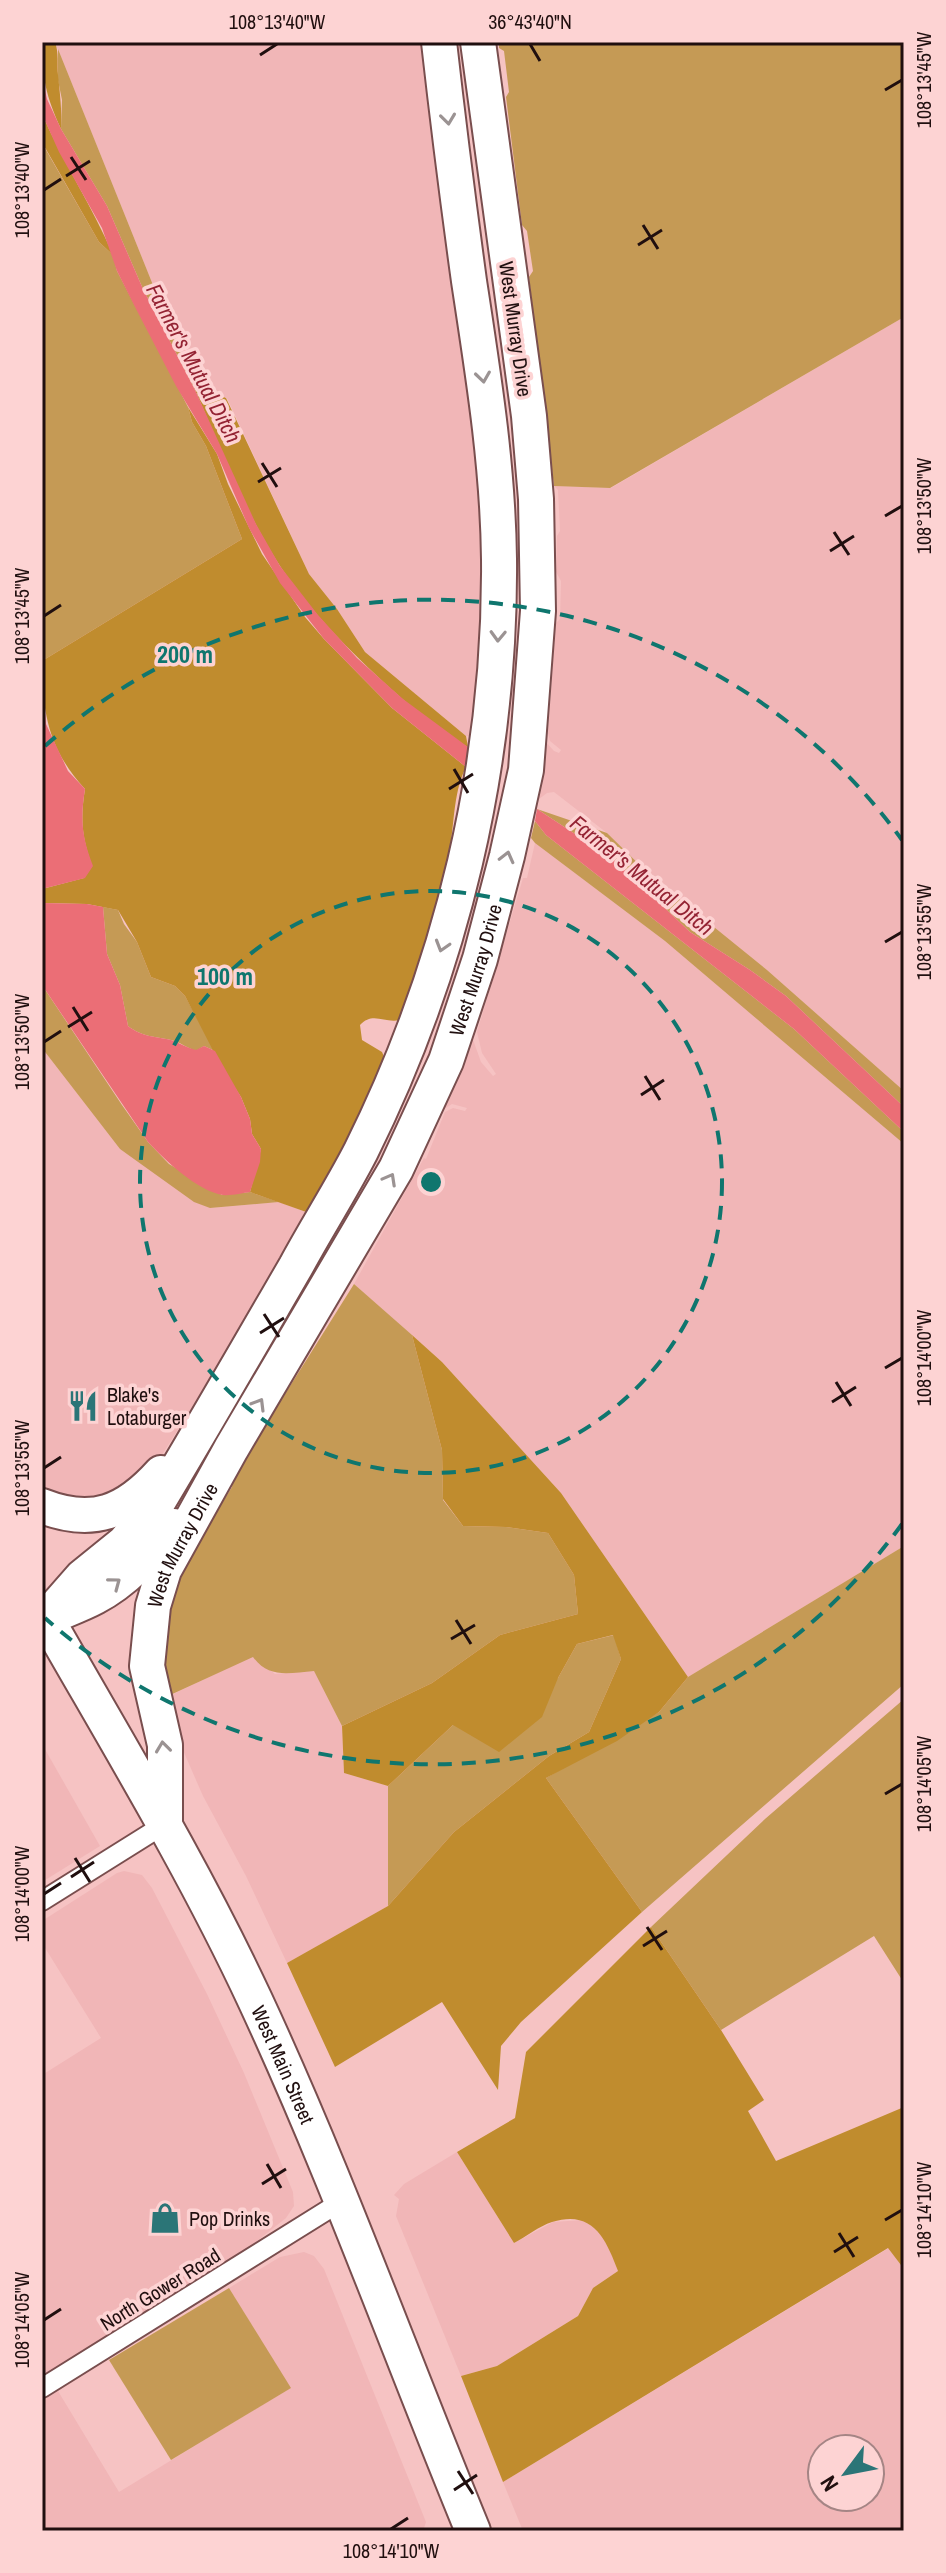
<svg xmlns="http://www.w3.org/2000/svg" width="946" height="2573" viewBox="0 0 946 2573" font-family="'Archivo Narrow',sans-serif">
<rect width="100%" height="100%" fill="#f6c3c3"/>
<!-- built -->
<g fill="#f1b6b7" fill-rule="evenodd">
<polygon points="55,42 427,42 468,367 485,559 476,737 466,736 365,652 337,609 309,574 227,398 200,387 160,314 155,290"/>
<polygon points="904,317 904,1091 767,970 651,876 607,833 554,792 547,793 535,802 545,741 554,751 559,753 561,750 550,741 548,733 556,623 560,619 561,581 556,572 557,536 560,531 558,490 554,486 611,488"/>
<polygon points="535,843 665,941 904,1144 904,1546 688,1677 561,1493 442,1362 354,1284 424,1158 426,1159 445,1112 453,1108 465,1111 467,1108 452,1104 441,1111 471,1034 481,1062 493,1076 496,1074 482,1053 477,1032 523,878 527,878"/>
<polygon points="42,1048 120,1149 211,1208 279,1202 314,1215 160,1458 122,1498 42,1500"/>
<polygon points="253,1656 275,1674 314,1670 342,1726 344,1773 388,1786 388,1906 287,1963 246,1876 203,1796 175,1732 169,1696"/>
<polygon points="42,1744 100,1846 42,1882"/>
<polygon points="124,1871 142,1875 152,1888 207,1994 244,2073 293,2192 294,2206 286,2218 239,2255 42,2376 42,2075 101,2038 42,1943 42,1921 117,1873"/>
<polygon points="457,2152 514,2243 553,2222 583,2220 597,2230 608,2245 618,2271 593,2288 578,2316 497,2366 461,2376 396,2216 399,2199 394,2195 404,2184"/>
<path d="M889,2248L904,2269V2531H523L503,2482ZM822,2449H870V2497H822Z"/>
<polygon points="304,2252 314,2256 324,2269 426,2522 424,2528 419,2531 42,2531 42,2401 58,2391 119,2492 290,2388 229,2288 280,2257"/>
</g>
<!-- green -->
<g fill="#c59a55">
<polygon points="499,42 904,42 904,317 610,488 554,486 529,277 533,271 527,231 522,225 506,97 509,92 504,51 499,48"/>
<polygon points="58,49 155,290 160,314 200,387 195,390 143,289 107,206 61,129 62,100 58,80"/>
<polygon points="42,143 99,242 113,255 117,271 188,407 192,422 206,446 242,539 42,661"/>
<polygon points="537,809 607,833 651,876 767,970 904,1091 904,1107 786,996 750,970 690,932 613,859"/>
<polygon points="535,821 546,835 794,1029 904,1132 904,1144 665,941 535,843 531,838"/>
<path d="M103,907L118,910L124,924L137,942L151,977L175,986L185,996L215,1051L204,1046L196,1051C187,1048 180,1042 171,1040C154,1036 142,1037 128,1026L120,985L107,954Z"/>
<polygon points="42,985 122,1105 148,1142 169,1164 222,1195 250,1192 279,1202 210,1208 194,1202 120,1149 42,1048"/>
<path d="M354,1284L412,1335L442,1450L443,1500L463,1526L506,1527L548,1533L574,1575L578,1614L500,1635L432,1683L342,1726L314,1671C289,1673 269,1679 253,1657L168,1696L159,1655L173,1582L232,1487L233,1477Z"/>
<polygon points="904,1546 904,1684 642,1912 546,1778 659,1712 688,1677"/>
<polygon points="614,1635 621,1659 589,1732 549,1756 454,1832 388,1906 388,1786 453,1725 558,1678 577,1644"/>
<polygon points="904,1699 904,1983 874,1936 721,2030 651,1927 765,1819"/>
<polygon points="229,2288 291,2388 171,2460 109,2360"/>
</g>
<!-- forest -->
<g fill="#c08c2e">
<path d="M42,42H55C59,53 57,64 58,75C60,94 62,110 61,129C46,96 42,78 42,42Z"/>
<path d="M42,114C63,162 92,206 113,255L99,242L43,144Z"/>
<path d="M200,387L226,398L309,574L337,609L365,652L466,736L468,747C440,734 413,708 390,688C350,651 310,612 280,566C245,512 221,449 195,390Z"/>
<path d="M188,407L217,454L228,484L262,554L305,617L324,639L392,708L466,767C452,795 455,828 448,858C436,913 420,967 400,1020C385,1024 373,1011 360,1025L362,1040L382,1052L385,1059L357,1122L309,1213L250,1192L261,1149L252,1134L250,1119L241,1097L222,1068L185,996L175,986L151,977L137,942L118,910L87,904L42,903V889L84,878L92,866C82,837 80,820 85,789C49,750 42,713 42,661L242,539L206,446L192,422Z"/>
<polygon points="412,1335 442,1362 561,1493 688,1677 659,1712 617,1741 546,1778 642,1912 521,2022 501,2046 498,2090 442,2002 335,2067 287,1963 388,1906 454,1832 549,1756 589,1732 621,1659 613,1635 577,1644 558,1678 542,1717 499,1752 453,1725 388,1786 344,1773 342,1726 432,1683 500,1635 578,1614 574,1575 548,1533 506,1527 463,1526 443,1499 442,1450"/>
<path d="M651,1927L721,2030L764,2100L748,2111L776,2161L904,2107V2269L888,2248L503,2482L461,2376L497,2366L578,2316L593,2288L618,2271C606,2239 593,2209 552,2222C539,2226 526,2237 514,2243L457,2152L515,2118L526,2052Z"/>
</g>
<!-- water -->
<g fill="#eb6e76">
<polygon points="42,77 47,99 61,129 107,206 143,289 195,390 256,524 280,566 318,615 357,658 403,699 468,747 466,767 392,708 324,639 280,583 249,528 217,454 176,386 134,305 117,271 102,228 59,152 42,114"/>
<path d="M42,680L46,724L68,771L85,789C80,820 82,837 93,866L85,878L42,889Z"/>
<polygon points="537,809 613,859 690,932 750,970 786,996 904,1107 904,1132 794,1029 546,835 535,821"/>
<path d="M42,903L87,904L103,907L107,954L120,985L128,1026C142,1037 154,1036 171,1040C180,1043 187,1048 196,1050L204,1046L215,1051L241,1097L250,1119L252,1134L261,1149L260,1162L250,1192C242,1193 231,1196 223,1195C197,1191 165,1160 148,1142L42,985Z"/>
</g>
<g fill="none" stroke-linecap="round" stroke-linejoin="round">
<defs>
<g id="street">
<polyline points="42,1901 165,1824"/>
<polyline points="42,2388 342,2201"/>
</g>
<g id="highway">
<path d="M42,1506C93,1526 126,1512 161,1473"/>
<path d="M54,1615C68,1609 82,1604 95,1597C126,1581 151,1552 174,1526"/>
<path d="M46,1618L82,1577L124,1543L155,1507C203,1427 249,1347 296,1266C317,1227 341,1190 361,1151C452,968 501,763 499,559C498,465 483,373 469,281C458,201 448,122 439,42"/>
<path id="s1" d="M46,1618C118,1744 194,1869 255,2000C336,2174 400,2354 473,2531"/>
<path id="s2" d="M165,1824V1745L147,1666L153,1606L164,1570L231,1449L396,1169L446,1061L480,959L507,856L526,770L538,611L536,499L529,416L478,42"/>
</g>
</defs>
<!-- street casing -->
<use href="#street" stroke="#794e4e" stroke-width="22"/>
<!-- highway casing -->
<use href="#highway" stroke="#794e4e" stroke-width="38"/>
<!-- street -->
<use href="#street" stroke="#fff" stroke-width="18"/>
<!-- highway -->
<use href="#highway" stroke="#fff" stroke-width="34"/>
</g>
<!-- one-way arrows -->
<defs><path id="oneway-chevron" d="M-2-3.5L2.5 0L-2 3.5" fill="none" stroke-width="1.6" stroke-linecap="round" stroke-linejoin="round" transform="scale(2)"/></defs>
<g stroke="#9b9393">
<use href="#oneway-chevron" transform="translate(448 119) rotate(83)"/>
<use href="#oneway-chevron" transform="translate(483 377) rotate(82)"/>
<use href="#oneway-chevron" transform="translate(498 636) rotate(92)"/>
<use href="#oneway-chevron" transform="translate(507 857) rotate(-76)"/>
<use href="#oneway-chevron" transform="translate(442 946) rotate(107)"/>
<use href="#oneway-chevron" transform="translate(390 1179) rotate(-61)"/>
<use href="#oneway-chevron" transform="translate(259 1404) rotate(-59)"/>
<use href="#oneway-chevron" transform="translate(115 1583) rotate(-37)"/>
<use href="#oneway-chevron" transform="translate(163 1747) rotate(-97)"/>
</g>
<!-- ticks -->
<path fill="none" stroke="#200f0f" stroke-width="3" d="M530,44L540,61M260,55L277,44M885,90L902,80M71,157L86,180M66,176L90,161M44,190L61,179M643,225L658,249M638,245L662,230M262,463L277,487M258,482L281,468M885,516L902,506M834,532L849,555M830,551L854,536M44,616L61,605M454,769L468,793M449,789L473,774M885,942L902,932M73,1007L88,1031M68,1027L92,1012M44,1042L61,1031M645,1076L660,1100M641,1095L664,1080M264,1314L279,1337M260,1333L284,1318M885,1368L902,1358M836,1382L851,1406M832,1402L856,1387M44,1468L61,1457M456,1620L471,1644M451,1639L475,1625M885,1794L902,1784M75,1858L90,1882M71,1877L94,1862M44,1894L61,1883M647,1927L662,1950M643,1946L667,1931M267,2164L281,2188M262,2184L286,2169M885,2220L902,2210M839,2233L854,2257M834,2252L858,2237M44,2320L61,2309M458,2471L473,2494M454,2490L477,2475M391,2529L408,2518"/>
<!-- distance rings -->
<g fill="none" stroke="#0f766e" stroke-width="4" stroke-dasharray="14 10">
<circle cx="431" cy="1182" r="291"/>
<path d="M902 1524A582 582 0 0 1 45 1618M45 746A582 582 0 0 1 902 840"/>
</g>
<!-- icons -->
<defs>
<symbol id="restaurant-bare" viewBox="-9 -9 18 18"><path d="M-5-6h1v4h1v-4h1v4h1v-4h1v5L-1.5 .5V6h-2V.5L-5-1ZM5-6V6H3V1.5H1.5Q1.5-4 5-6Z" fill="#2b7577" stroke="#fdd3d3" stroke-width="2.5" paint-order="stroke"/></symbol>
<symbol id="shop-bare" viewBox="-9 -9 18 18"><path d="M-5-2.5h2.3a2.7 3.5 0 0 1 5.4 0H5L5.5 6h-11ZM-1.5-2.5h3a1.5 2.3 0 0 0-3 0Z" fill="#2b7577" stroke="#fdd3d3" stroke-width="2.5" paint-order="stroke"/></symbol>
</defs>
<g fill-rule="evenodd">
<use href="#restaurant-bare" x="61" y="1384" width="44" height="44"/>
<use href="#shop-bare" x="143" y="2196" width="44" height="44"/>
</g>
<g text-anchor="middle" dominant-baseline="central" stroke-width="7" stroke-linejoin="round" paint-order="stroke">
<!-- street labels -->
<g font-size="20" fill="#200f0f" stroke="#fdd3d3">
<text transform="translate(516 329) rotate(82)">West Murray Drive</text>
<text stroke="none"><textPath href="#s2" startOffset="936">West Murray Drive</textPath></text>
<text stroke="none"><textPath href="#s2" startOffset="288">West Murray Drive</textPath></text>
<text stroke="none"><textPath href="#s1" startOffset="506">West Main Street</textPath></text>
<text transform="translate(160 2289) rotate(-32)">North Gower Road</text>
</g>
<!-- poi labels -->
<g font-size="20" fill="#200f0f" stroke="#fdd3d3" text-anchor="start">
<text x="107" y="1394">Blake's<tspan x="107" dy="23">Lotaburger</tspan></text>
<text x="189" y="2218">Pop Drinks</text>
</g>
<!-- water labels -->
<g font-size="22" font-style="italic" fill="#942333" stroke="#fdd3d3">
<text transform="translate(194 363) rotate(62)">Farmer's Mutual Ditch</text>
<text transform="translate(642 875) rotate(39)">Farmer's Mutual Ditch</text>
</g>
</g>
<circle cx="431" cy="1182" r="12" fill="#0f766e" stroke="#fdd3d3" stroke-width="4"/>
<g font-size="24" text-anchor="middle" font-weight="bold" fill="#0f766e" stroke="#fdd3d3" stroke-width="7" stroke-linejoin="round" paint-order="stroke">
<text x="185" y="663">200 m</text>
<text x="225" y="985">100 m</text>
</g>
<!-- border -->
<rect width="946" height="2573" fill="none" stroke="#fdd3d3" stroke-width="88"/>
<!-- north arrow -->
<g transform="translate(846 2473) rotate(238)"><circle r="38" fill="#fdd3d3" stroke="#a58585" stroke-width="2"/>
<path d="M0-6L14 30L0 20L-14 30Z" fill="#2b7577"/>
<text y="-12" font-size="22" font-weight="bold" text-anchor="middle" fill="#200f0f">N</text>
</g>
<rect x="44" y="44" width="858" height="2485" fill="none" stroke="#200f0f" stroke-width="3"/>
<g font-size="20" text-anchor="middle" fill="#200f0f">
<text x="277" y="29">108°13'40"W</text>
<text x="530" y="29">36°43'40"N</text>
<text transform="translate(924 80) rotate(-90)" y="7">108°13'45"W</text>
<text transform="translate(22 190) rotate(-90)" y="7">108°13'40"W</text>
<text transform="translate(924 506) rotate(-90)" y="7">108°13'50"W</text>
<text transform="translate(22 616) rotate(-90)" y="7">108°13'45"W</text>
<text transform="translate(924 932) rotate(-90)" y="7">108°13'55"W</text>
<text transform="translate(22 1042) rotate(-90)" y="7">108°13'50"W</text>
<text transform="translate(924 1358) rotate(-90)" y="7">108°14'00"W</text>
<text transform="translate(22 1468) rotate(-90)" y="7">108°13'55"W</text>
<text transform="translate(924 1784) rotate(-90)" y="7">108°14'05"W</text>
<text transform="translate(22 1894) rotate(-90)" y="7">108°14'00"W</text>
<text transform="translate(924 2210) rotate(-90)" y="7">108°14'10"W</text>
<text transform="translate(22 2320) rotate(-90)" y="7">108°14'05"W</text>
<text x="391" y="2558">108°14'10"W</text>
</g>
</svg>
